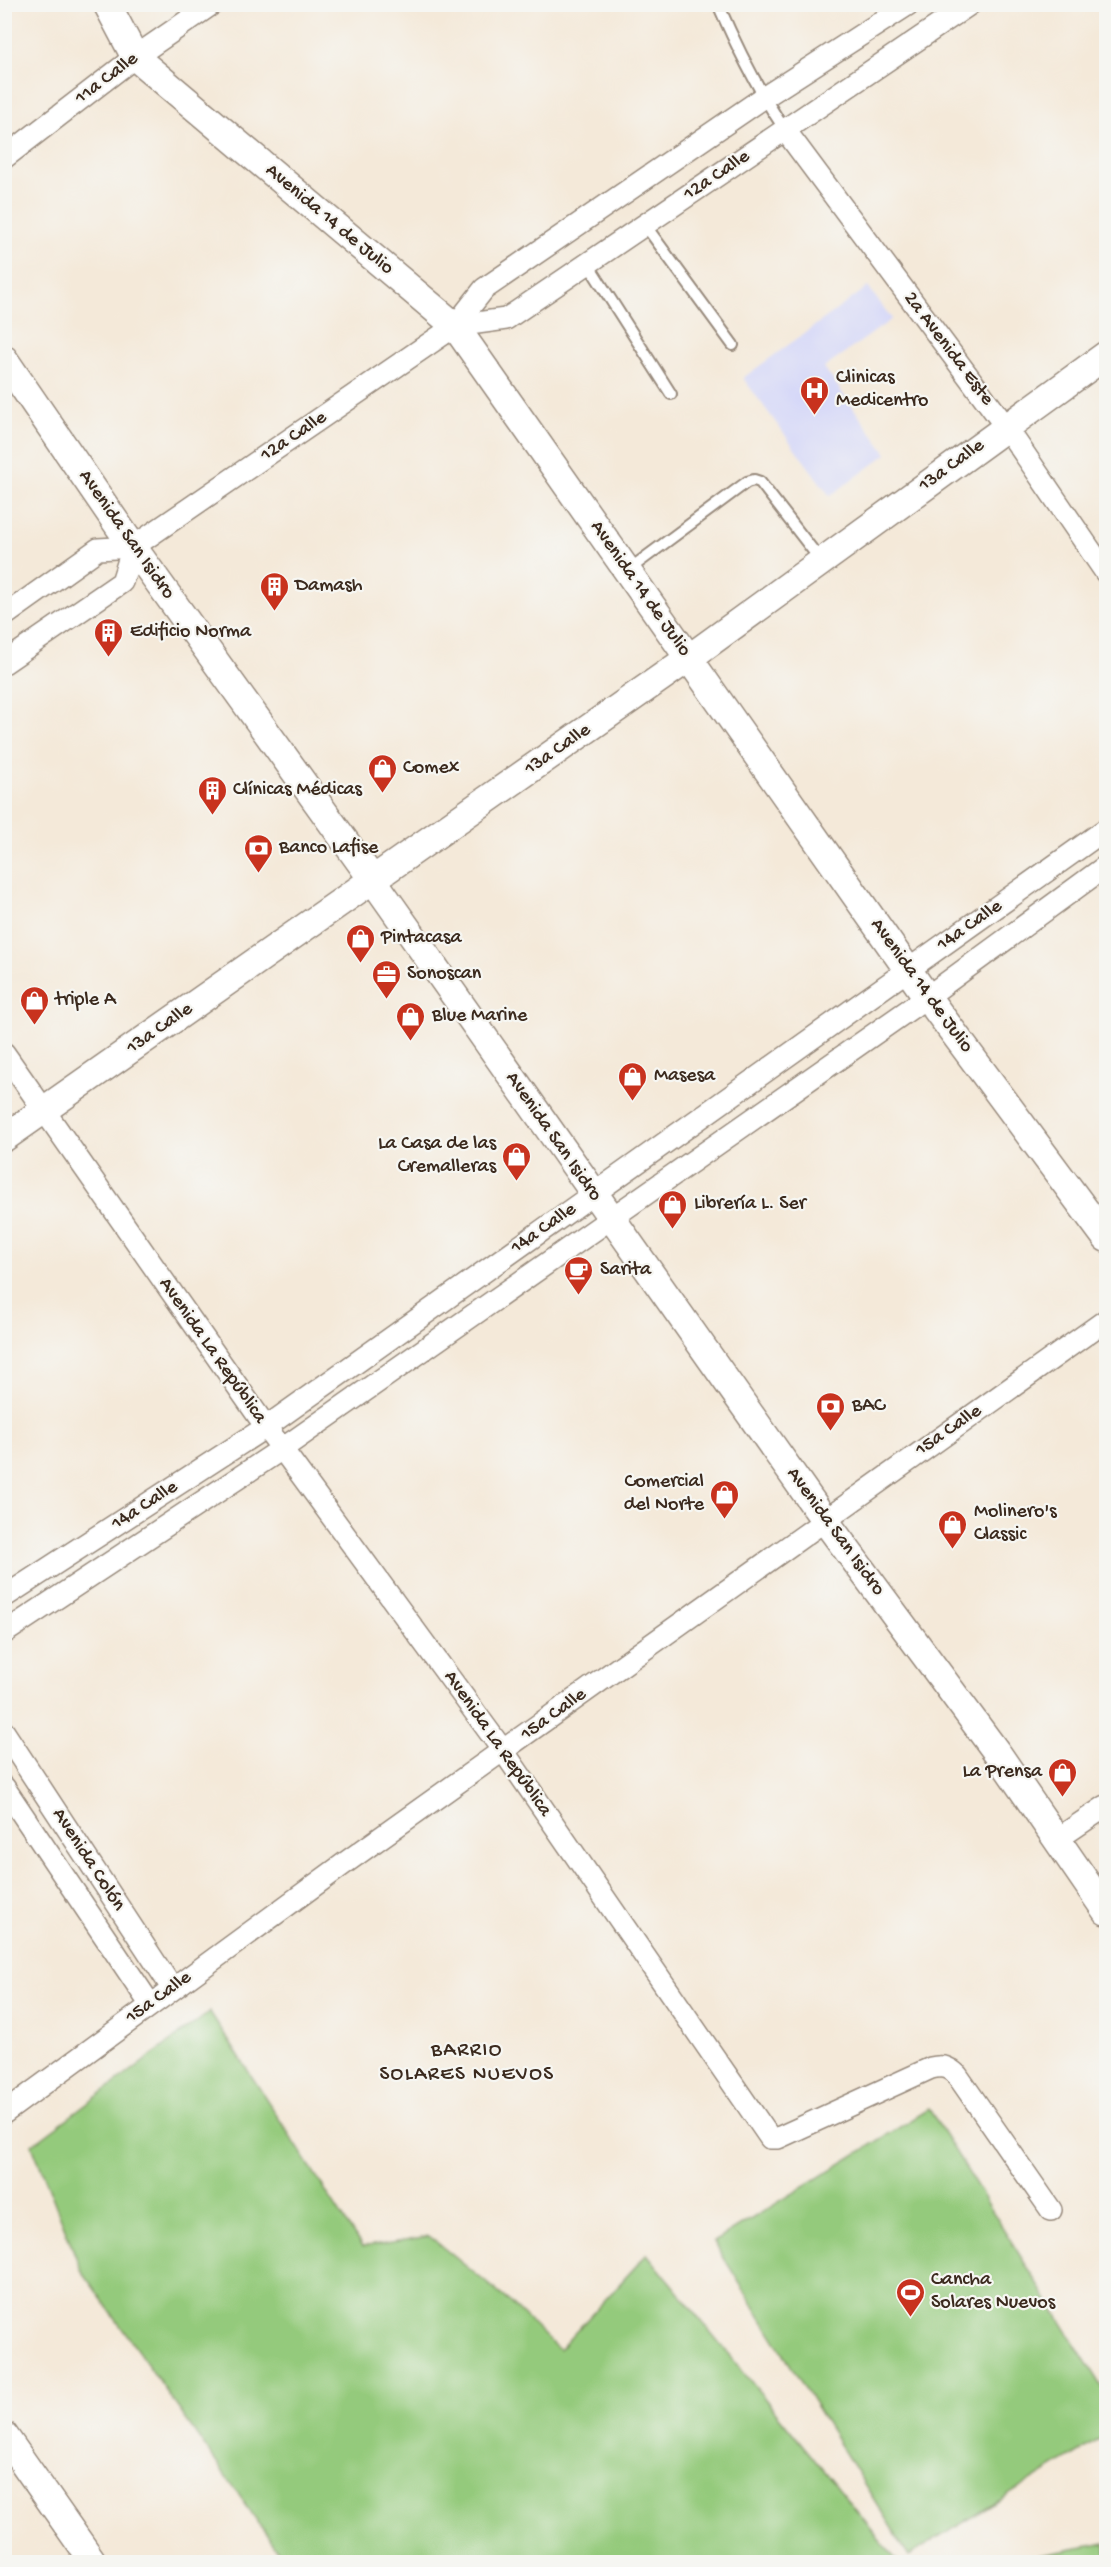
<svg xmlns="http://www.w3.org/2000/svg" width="1111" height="2567" viewBox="0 0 1111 2567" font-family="'Gochi Hand',sans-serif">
<rect width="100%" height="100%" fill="#f6f6f2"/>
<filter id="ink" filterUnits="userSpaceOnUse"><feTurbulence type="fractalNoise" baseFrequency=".0167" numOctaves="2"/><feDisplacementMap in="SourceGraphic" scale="12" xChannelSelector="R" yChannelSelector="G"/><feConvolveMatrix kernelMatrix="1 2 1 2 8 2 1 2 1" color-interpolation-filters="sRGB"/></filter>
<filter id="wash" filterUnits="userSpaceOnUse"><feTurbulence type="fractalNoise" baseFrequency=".008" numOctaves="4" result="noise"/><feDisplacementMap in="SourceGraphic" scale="24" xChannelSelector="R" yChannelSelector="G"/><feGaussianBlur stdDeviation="1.35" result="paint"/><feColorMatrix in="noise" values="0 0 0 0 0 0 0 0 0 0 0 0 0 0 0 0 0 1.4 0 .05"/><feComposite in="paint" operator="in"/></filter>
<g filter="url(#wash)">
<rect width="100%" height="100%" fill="#f4e9d9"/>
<!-- built -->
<polygon fill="#d6d8f8" points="868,287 892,319 824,368 887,454 830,496 743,378"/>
<!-- grass -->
<g fill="#94ca7c" stroke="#687a4d" stroke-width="1.5">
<polygon points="210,2012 362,2247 429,2236 511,2303 559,2350 647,2254 898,2562 286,2562 81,2270 32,2145"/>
<polygon points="929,2109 1106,2394 1106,2435 909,2556 714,2242"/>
<polygon points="1106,2543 1106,2562 1003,2562"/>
</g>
</g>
<g filter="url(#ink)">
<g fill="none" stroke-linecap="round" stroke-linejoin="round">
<defs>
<g id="service">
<path d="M718,4C737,48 758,90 785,130"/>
<polyline points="645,225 733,345"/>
<polyline points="588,264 671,394"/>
<polyline points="627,571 747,482 754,480 760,482 822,562"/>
</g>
<g id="minor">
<polyline points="1106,4 1106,6"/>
<polyline points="785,130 1006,427 1106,573"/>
<polyline points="4,158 135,57 212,4"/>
<polyline points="455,326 506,319 970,4"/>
<polyline points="4,616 98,549 133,547 455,326 484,289 763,98 909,4"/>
<polyline points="4,663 122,582 133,547"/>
<path d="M4,1053L266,1427L504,1752L770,2138H778L931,2068C943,2065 948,2067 957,2075L1051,2210"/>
<polyline points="4,1597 266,1427 1106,829"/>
<polyline points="4,1633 282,1449 927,997 1106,866"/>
<polyline points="4,1732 172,1988"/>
<polyline points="4,1787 150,2004"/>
<polyline points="1056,1840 1106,1806"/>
<polyline points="4,2113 345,1863 1106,1320"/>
</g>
<g id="tertiary">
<polyline points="107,4 135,57 455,326 927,997 1106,1238"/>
<polyline points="4,359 133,547 373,880 824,1519 998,1754 1106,1911"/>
<polyline points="4,1138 689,658 1106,355"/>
<polyline points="4,2435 93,2562"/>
</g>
</defs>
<!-- service casing -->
<use href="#service" stroke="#988a7c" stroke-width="14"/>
<!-- minor casing -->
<use href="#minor" stroke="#988a7c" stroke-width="24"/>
<!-- tertiary casing -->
<use href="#tertiary" stroke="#988a7c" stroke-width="30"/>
<!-- service -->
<use href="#service" stroke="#fff" stroke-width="10"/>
<!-- minor -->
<use href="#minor" stroke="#fff" stroke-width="21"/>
<!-- tertiary -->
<use href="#tertiary" stroke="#fff" stroke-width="27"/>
</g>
</g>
<!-- icons -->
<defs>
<symbol id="hospital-pin" viewBox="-11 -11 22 30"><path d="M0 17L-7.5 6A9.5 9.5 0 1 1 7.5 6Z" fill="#c8321e" stroke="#f6f6f2"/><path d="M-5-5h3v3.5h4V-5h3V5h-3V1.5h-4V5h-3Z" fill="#fff"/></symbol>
<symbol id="building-pin" viewBox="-11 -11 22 30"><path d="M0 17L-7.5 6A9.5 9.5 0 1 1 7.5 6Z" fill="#c8321e" stroke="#f6f6f2"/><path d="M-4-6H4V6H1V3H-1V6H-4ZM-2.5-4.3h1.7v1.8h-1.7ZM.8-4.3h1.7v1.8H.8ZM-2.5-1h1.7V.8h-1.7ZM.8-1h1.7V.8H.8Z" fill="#fff"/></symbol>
<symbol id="shop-pin" viewBox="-11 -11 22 30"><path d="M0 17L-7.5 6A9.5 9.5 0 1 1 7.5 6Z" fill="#c8321e" stroke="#f6f6f2"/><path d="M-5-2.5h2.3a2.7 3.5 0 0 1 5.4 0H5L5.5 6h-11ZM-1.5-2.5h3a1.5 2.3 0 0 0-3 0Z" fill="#fff"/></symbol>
<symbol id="bank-pin" viewBox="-11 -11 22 30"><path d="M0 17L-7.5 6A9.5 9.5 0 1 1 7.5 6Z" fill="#c8321e" stroke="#f6f6f2"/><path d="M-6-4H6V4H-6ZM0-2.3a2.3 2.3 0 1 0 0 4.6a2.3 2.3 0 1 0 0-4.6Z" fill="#fff"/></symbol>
<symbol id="office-pin" viewBox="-11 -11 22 30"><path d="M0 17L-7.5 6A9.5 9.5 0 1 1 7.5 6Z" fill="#c8321e" stroke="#f6f6f2"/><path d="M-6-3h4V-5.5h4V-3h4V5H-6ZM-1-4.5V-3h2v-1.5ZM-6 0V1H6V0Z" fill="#fff"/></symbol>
<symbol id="cafe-pin" viewBox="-11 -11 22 30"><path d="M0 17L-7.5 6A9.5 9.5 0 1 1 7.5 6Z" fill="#c8321e" stroke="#f6f6f2"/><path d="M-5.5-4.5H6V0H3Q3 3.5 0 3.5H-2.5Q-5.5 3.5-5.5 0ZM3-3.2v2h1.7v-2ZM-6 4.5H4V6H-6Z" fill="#fff"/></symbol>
<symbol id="stadium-pin" viewBox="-11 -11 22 30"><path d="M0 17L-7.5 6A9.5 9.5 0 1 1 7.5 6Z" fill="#c8321e" stroke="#f6f6f2"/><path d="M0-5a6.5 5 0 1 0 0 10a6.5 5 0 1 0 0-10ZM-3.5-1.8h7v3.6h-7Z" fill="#fff"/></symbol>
</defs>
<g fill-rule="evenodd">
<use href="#hospital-pin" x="798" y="374" width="33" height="45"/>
<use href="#building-pin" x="258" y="570" width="33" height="45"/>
<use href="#building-pin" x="92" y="616" width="33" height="45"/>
<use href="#shop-pin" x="366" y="752" width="33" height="45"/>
<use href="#building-pin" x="196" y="774" width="33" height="45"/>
<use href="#bank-pin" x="242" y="832" width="33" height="45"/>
<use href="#shop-pin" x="344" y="922" width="33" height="45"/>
<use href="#office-pin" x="370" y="958" width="33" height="45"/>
<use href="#shop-pin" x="18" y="984" width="33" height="45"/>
<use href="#shop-pin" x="394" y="1000" width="33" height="45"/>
<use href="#shop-pin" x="616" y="1060" width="33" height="45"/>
<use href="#shop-pin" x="500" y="1140" width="33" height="45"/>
<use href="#shop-pin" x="656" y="1188" width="33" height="45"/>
<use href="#cafe-pin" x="562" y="1254" width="33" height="45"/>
<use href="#bank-pin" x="814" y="1390" width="33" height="45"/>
<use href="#shop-pin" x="708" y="1478" width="33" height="45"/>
<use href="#shop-pin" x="936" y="1508" width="33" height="45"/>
<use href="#shop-pin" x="1046" y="1756" width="33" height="45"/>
<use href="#stadium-pin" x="894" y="2276" width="33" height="45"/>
</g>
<g text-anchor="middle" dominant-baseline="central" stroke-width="4.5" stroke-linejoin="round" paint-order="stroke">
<!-- street labels -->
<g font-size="20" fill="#3b2a1e" stroke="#f6f6f2">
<text transform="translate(107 79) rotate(-37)">11a Calle</text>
<text transform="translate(717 176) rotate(-34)">12a Calle</text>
<text transform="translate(329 220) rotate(40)">Avenida 14 de Julio</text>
<text transform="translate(948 349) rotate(53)">2a Avenida Este</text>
<text transform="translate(294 437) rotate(-34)">12a Calle</text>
<text transform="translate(952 466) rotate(-36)">13a Calle</text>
<text transform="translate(126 535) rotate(55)">Avenida San Isidro</text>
<text transform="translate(640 589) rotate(55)">Avenida 14 de Julio</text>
<text transform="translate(558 750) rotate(-35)">13a Calle</text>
<text transform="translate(970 926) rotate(-35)">14a Calle</text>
<text transform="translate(921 986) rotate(54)">Avenida 14 de Julio</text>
<text transform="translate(160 1029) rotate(-35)">13a Calle</text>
<text transform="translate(553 1137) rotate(55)">Avenida San Isidro</text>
<text transform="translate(544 1229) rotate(-35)">14a Calle</text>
<text transform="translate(212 1351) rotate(55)">Avenida La República</text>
<text transform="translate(949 1431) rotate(-35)">15a Calle</text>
<text transform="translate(145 1506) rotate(-33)">14a Calle</text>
<text transform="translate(835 1532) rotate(54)">Avenida San Isidro</text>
<text transform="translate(554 1715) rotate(-36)">15a Calle</text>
<text transform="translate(497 1744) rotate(55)">Avenida La República</text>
<text transform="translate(88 1860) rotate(57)">Avenida Colón</text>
<text transform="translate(159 1998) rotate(-36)">15a Calle</text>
</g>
<!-- poi labels -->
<g font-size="20" fill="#3b2a1e" stroke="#f6f6f2" text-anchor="start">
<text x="836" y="378">Clinicas<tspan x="836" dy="23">Medicentro</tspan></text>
<text x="295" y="586">Damash</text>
<text x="130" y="632">Edificio Norma</text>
<text x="403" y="768">Comex</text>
<text x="233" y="790">Clínicas Médicas</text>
<text x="279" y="848">Banco Lafise</text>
<text x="381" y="938">Pintacasa</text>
<text x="407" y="974">Sonoscan</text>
<text x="55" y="1000">triple A</text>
<text x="432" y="1016">Blue Marine</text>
<text x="654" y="1076">Masesa</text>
<text x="496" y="1144" text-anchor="end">La Casa de las<tspan x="496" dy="23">Cremalleras</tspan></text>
<text x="694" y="1204">Librería L. Ser</text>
<text x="600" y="1270">Sarita</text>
<text x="852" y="1406">BAC</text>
<text x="704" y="1482" text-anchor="end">Comercial<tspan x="704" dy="23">del Norte</tspan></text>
<text x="974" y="1512">Molinero's<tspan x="974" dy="23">Classic</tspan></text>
<text x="1042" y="1772" text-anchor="end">La Prensa</text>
<text x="931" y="2280">Cancha<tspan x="931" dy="23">Solares Nuevos</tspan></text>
</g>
<!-- neighbourhood labels -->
<g font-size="21" letter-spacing="1.5" fill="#3b2a1e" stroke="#f6f6f2">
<text x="467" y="2051">BARRIO<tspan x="467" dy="24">SOLARES NUEVOS</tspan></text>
</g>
</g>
<!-- margin -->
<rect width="1111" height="2567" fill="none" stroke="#f6f6f2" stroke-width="24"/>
</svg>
